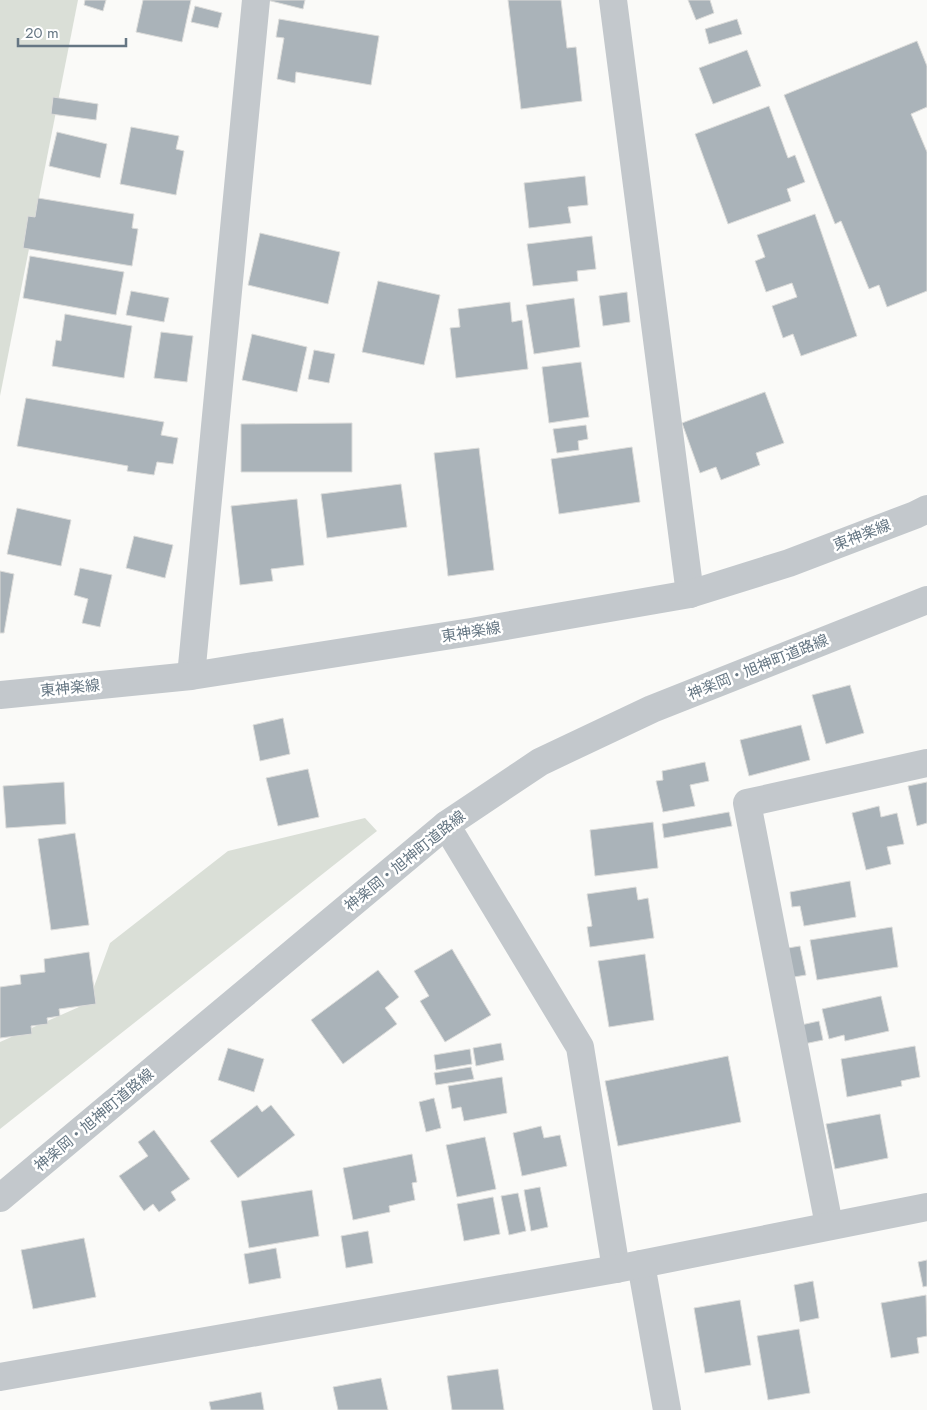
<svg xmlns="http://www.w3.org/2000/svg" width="927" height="1410" viewBox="0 0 927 1410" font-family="Jost,'Noto Sans JP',sans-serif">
<rect width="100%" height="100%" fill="#fafaf8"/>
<!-- green -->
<g fill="#dadfd7">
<polygon points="0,0 78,0 0,396"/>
<polygon points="365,818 377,831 0,1129 0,1042 88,1003 110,943 228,851"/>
</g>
<!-- building -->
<g fill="#aab3b9" stroke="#dcdcda">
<polygon points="85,0 106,0 103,11 84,5"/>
<polygon points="143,0 191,0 182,42 136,32"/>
<polygon points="267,0 305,0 303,9"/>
<polygon points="508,0 561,0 567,48 576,47 582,101 521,109"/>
<polygon points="688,0 710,0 714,13 696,20"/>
<polygon points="195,6 222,13 218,28 191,22"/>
<polygon points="279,19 379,36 371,85 296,72 295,83 277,79 284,38 276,37"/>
<polygon points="737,19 742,34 709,44 705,29"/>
<polygon points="917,41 927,66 927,107 911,114 927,152 927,291 887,307 879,285 869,289 841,221 835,224 784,95"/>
<polygon points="747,50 761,86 713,104 699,68"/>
<polygon points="53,97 98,104 96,120 51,114"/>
<polygon points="769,106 788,158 795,155 805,182 787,189 791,201 728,224 695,134"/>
<polygon points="131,127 179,136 176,149 184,151 176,195 120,184"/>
<polygon points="57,132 107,144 100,178 49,166"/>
<polygon points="585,176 588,205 568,207 571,223 529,228 524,183"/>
<polygon points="38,198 134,214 132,228 138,229 132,266 23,248 28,216 35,217"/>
<polygon points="815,214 857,336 801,356 793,334 783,338 772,306 797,297 792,283 766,292 755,261 765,257 757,235"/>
<polygon points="260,233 340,252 328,304 248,285"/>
<polygon points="592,236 596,269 577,271 578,281 533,286 527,244"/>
<polygon points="30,256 124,272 116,315 23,298"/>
<polygon points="378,281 440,295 424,365 362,352"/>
<polygon points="131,291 169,298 164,322 126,315"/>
<polygon points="627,292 630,322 603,326 599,296"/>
<polygon points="574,298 580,347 534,354 526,305"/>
<polygon points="510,302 512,322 522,320 528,369 456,378 450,328 460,327 458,309"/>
<polygon points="65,314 132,326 124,378 52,366 56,340 61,341"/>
<polygon points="161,332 193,336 187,382 154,378"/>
<polygon points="252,334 307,347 297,392 242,380"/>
<polygon points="314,350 335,354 329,383 308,379"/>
<polygon points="581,362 589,417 549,423 542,367"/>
<polygon points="765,392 784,443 756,453 760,465 721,480 716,467 700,473 682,423"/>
<polygon points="26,398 164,422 161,435 178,438 173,464 157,462 154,475 127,471 128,466 17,446"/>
<polygon points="352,423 352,472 241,472 241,424"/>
<polygon points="586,425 588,439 578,441 579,450 557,453 553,429"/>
<polygon points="632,447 640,502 559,514 551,459"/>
<polygon points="479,448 494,570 448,576 434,453"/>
<polygon points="401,484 407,527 327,538 321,494"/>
<polygon points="297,499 304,565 271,569 273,581 240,585 231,506"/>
<polygon points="17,508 71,520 61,566 7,554"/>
<polygon points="134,536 173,545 165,578 126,568"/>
<polygon points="80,568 112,575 100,627 82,623 88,599 74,595"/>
<polygon points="0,571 14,574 4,633 0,633"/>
<polygon points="850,685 864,733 826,744 812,695"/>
<polygon points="283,718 290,754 260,761 253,725"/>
<polygon points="801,725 810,760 749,776 740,740"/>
<polygon points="705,762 709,781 690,785 695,806 663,812 656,781 663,780 662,771"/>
<polygon points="308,769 319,817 278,826 266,778"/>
<polygon points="64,782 66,824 6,828 3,786"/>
<polygon points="927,782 927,823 917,826 908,786"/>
<polygon points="879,806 881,817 897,813 904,844 887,847 891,864 866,870 852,813"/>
<polygon points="729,812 732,826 664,838 662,824"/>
<polygon points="653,822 658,868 595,876 590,830"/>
<polygon points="75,833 89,925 51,930 38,839"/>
<polygon points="850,881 856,917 804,926 800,906 792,907 790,892"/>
<polygon points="636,887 638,900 648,898 654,938 590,947 587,927 592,926 587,894"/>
<polygon points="892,927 898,967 817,980 810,940"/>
<polygon points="800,946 806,975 794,977 788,948"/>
<polygon points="452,949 491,1015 445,1042 420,1001 429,996 414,971"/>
<polygon points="89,952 96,1004 59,1009 60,1016 47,1018 48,1024 31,1026 32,1034 0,1038 0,987 21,984 20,975 45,972 44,959"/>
<polygon points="645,954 654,1020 609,1027 598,961"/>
<polygon points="378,970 399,997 385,1008 397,1024 343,1064 311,1020"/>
<polygon points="881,996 889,1031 845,1041 844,1035 829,1039 822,1009"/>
<polygon points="819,1021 823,1040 804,1044 801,1025"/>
<polygon points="501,1043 504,1060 476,1066 473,1048"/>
<polygon points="915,1046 920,1077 901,1081 902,1086 847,1097 841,1059"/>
<polygon points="228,1048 264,1059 254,1092 218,1080"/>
<polygon points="470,1049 472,1064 436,1070 434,1055"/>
<polygon points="728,1056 741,1122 618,1146 605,1081"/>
<polygon points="471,1067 474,1079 436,1085 434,1073"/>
<polygon points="502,1077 507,1113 464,1121 461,1107 452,1109 448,1086"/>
<polygon points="434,1098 441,1128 426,1132 419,1102"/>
<polygon points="257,1105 262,1112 271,1105 295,1135 238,1178 210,1141"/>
<polygon points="880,1114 888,1158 835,1169 826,1124"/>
<polygon points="541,1126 544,1138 560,1135 567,1166 522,1176 513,1133"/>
<polygon points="154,1130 190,1179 171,1192 176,1200 159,1212 153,1204 144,1211 119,1176 148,1156 138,1142"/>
<polygon points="485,1137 496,1189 457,1197 446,1145"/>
<polygon points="412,1154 417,1182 412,1183 415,1200 389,1206 390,1212 353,1220 343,1168"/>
<polygon points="540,1187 548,1227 531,1231 524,1190"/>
<polygon points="312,1190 319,1236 249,1248 241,1201"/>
<polygon points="518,1193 526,1231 509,1235 501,1196"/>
<polygon points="493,1197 500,1234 464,1241 457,1204"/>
<polygon points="368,1231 373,1263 346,1268 341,1236"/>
<polygon points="84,1238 96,1297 33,1309 21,1250"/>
<polygon points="276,1248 281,1278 249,1284 244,1254"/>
<polygon points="927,1260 927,1286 923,1287 918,1262"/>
<polygon points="813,1281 819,1318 800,1322 794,1285"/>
<polygon points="926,1295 927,1336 917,1338 919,1353 891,1358 881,1303"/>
<polygon points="740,1300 751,1365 705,1373 694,1308"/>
<polygon points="799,1329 810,1393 768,1400 757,1336"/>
<polygon points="498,1369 504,1410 452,1410 447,1376"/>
<polygon points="381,1378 388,1410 338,1410 333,1387"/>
<polygon points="261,1392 264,1410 211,1410 209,1402"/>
</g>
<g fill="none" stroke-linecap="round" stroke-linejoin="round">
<!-- minor -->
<g stroke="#c3c8cc" stroke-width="28">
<polyline points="613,0 690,594"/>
<polyline points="191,676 256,0"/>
<polyline points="446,825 580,1047 616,1269"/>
<polyline points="0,1198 446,825 540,762 652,709 927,600"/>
<polyline points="829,1225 747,803 927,763"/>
<polyline points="641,1264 667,1410"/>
<polyline points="0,1377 616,1269 927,1207"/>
</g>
<!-- tertiary -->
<polyline stroke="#c3c8cc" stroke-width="28" points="0,695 191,676 471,632 690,594 789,563 915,515 927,509"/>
</g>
<g text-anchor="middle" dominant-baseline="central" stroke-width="5" stroke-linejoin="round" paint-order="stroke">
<!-- street labels -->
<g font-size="15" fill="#657683" stroke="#fff">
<text transform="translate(862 535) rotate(-21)">東神楽線</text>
<text transform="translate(471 632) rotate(-9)">東神楽線</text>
<text transform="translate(758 667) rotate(-22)">神楽岡・旭神町道路線</text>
<text transform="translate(70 688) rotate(-6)">東神楽線</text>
<text transform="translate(405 861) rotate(-39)">神楽岡・旭神町道路線</text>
<text transform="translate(94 1120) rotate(-40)">神楽岡・旭神町道路線</text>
</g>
</g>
<!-- scale -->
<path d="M18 38v8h108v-8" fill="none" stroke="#657683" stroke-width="2.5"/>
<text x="25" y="38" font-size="15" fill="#657683" stroke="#ffffff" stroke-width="4" paint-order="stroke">20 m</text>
</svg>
